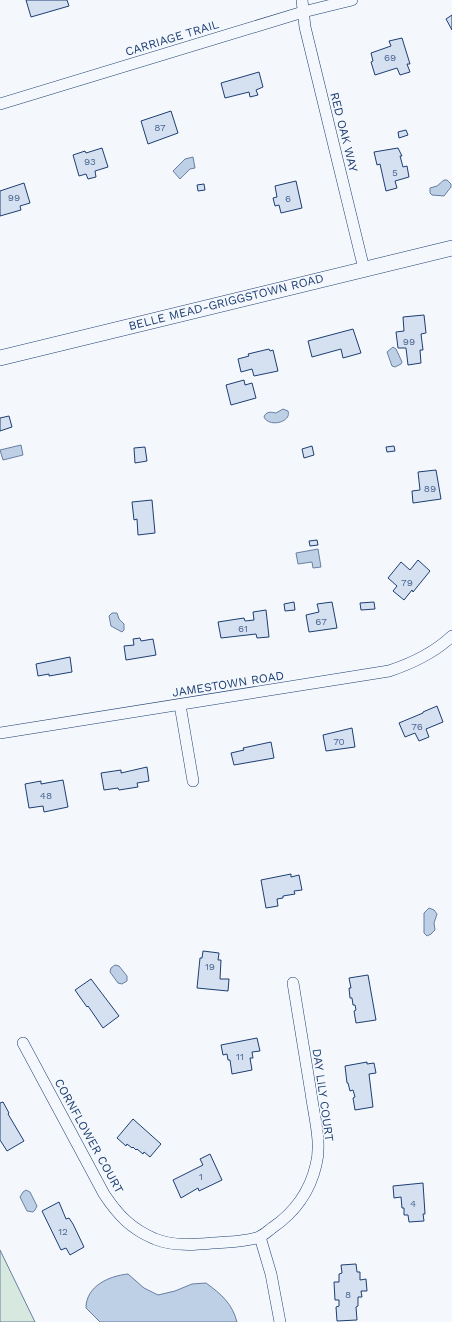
<svg xmlns="http://www.w3.org/2000/svg" width="452" height="1322" viewBox="0 0 452 1322" font-family="'Work Sans',sans-serif">
<rect width="100%" height="100%" fill="#f4f7fb"/>
<!-- green -->
<polygon fill="#d7e8df" stroke="#687fa3" points="0,1250 35,1322 0,1322"/>
<!-- water -->
<g fill="#bed0e5" stroke="#687fa3">
<polygon points="193,157 195,168 190,169 180,179 173,171 185,159"/>
<polygon points="444,180 447,180 451,184 451,187 444,196 432,195 430,193 430,188 437,186"/>
<polygon points="393,347 396,349 402,362 401,364 395,367 392,366 387,352"/>
<path d="M283,409L288,411C292,422 269,428 264,417C266,411 271,412 276,413Z"/>
<polygon points="21,445 23,455 3,460 0,450"/>
<polygon points="318,549 321,567 313,568 312,562 298,564 296,553"/>
<polygon points="112,613 117,613 119,619 124,624 124,630 122,632 111,626 109,616"/>
<polygon points="429,908 434,910 437,914 434,923 435,930 431,934 427,936 424,933 424,913"/>
<polygon points="115,965 119,966 127,976 127,981 122,984 118,983 110,972 111,968"/>
<polygon points="26,1190 30,1192 37,1206 35,1210 33,1212 27,1211 20,1197 23,1192"/>
<path d="M128,1274L144,1288L158,1295L175,1291L192,1284L206,1283C221,1294 232,1303 237,1322H100L86,1308C86,1286 109,1276 128,1274Z"/>
</g>
<!-- building -->
<g fill="#d5e0f0" stroke="#1d3f73">
<polygon points="26,0 67,0 69,6 31,17"/>
<polygon points="452,15 452,30 446,19"/>
<polygon points="402,38 410,64 407,64 410,72 400,75 397,68 375,75 371,62 373,61 371,53 391,46 389,41"/>
<polygon points="259,72 263,87 256,90 258,95 250,97 249,92 225,98 221,83"/>
<polygon points="171,111 178,133 148,144 141,121"/>
<polygon points="406,130 408,135 399,138 398,132"/>
<polygon points="102,148 108,167 95,171 96,177 88,179 86,174 79,176 73,155 85,151 86,153"/>
<polygon points="398,148 402,156 400,156 403,167 407,166 409,177 395,181 397,188 386,191 380,164 377,165 374,152"/>
<polygon points="296,181 302,208 281,213 279,205 275,206 273,198 277,197 275,186"/>
<polygon points="24,183 30,203 20,206 21,210 0,216 0,191"/>
<polygon points="204,184 205,190 198,191 197,185"/>
<polygon points="424,315 426,333 421,334 423,350 420,350 421,363 408,365 406,348 398,348 396,332 404,331 403,317"/>
<polygon points="353,329 361,353 343,358 341,349 312,357 308,341"/>
<polygon points="269,349 270,351 273,350 278,371 254,376 252,369 241,372 238,359 249,356 248,354"/>
<polygon points="244,380 245,385 252,383 256,398 231,405 226,385"/>
<polygon points="9,416 12,427 0,431 0,418"/>
<polygon points="312,446 314,455 304,458 302,449"/>
<polygon points="394,446 395,451 387,452 386,447"/>
<polygon points="145,447 147,461 135,463 134,448"/>
<polygon points="436,470 441,499 413,503 412,491 420,490 418,472"/>
<polygon points="152,500 155,533 138,535 137,519 134,520 132,502"/>
<polygon points="317,540 318,545 310,546 309,541"/>
<polygon points="418,560 430,571 413,592 412,590 404,600 393,591 397,586 388,578 401,562 410,570"/>
<polygon points="294,602 295,610 285,611 284,604"/>
<polygon points="332,602 337,628 309,632 306,615 319,612 317,604"/>
<polygon points="374,602 375,609 361,610 360,603"/>
<polygon points="266,610 269,637 257,638 256,634 221,638 218,622 244,618 245,621 254,620 253,612"/>
<polygon points="140,638 141,641 153,639 156,655 126,660 124,646 134,645 133,639"/>
<polygon points="70,657 72,672 49,676 49,674 38,676 36,664"/>
<polygon points="437,706 443,722 426,729 429,737 419,741 415,733 405,737 399,723 423,713 423,712"/>
<polygon points="352,728 355,747 326,751 323,735"/>
<polygon points="271,742 274,758 234,765 231,753 244,750 243,748"/>
<polygon points="147,767 149,781 137,783 138,787 119,790 118,788 104,790 101,773 121,770 121,773"/>
<polygon points="63,780 68,807 44,812 43,806 29,808 25,784 41,781 41,784"/>
<polygon points="291,874 291,877 299,875 302,890 294,891 295,894 283,896 283,898 277,899 278,906 266,908 261,880"/>
<polygon points="203,951 219,953 218,960 221,960 220,979 229,979 228,991 197,988 200,958 202,958"/>
<polygon points="368,975 376,1020 356,1023 354,1011 356,1010 355,1005 353,1005 352,998 350,998 349,988 351,988 349,978"/>
<polygon points="91,979 119,1016 103,1028 88,1006 87,1007 75,990"/>
<polygon points="257,1038 260,1051 252,1052 253,1058 250,1058 252,1070 232,1074 230,1060 228,1060 227,1054 223,1055 221,1045"/>
<polygon points="367,1062 367,1064 374,1063 376,1073 369,1074 373,1107 355,1110 353,1098 355,1097 353,1090 350,1091 348,1083 347,1083 345,1066"/>
<polygon points="3,1102 9,1113 8,1114 24,1141 7,1151 0,1140 0,1103"/>
<polygon points="133,1119 161,1144 150,1157 144,1152 143,1154 137,1149 136,1150 133,1147 132,1148 127,1144 126,1146 117,1138"/>
<polygon points="210,1154 222,1180 199,1191 198,1188 181,1198 173,1180 203,1165 200,1159"/>
<polygon points="423,1183 425,1214 423,1214 424,1221 409,1222 408,1215 404,1215 404,1208 402,1208 401,1197 394,1198 393,1186"/>
<polygon points="59,1202 66,1219 69,1218 73,1224 84,1247 70,1255 66,1248 61,1250 42,1211"/>
<polygon points="356,1264 357,1272 360,1272 360,1280 366,1279 367,1291 361,1291 362,1297 358,1297 358,1306 356,1307 357,1320 337,1321 336,1307 339,1306 339,1300 335,1300 334,1282 339,1282 339,1274 342,1273 341,1265"/>
</g>
<g fill="none" stroke-linecap="round" stroke-linejoin="round">
<defs>
<g id="street">
<polyline points="302,0 305,27 364,269"/>
<polyline points="0,104 303,12 352,0"/>
<polyline points="180,705 193,781"/>
<path d="M0,733L389,671C413,663 434,653 452,636"/>
<path d="M23,1043L104,1194C118,1215 131,1229 155,1239C173,1246 193,1245 212,1243C225,1242 247,1242 259,1237C264,1235 268,1231 272,1228C294,1213 310,1191 316,1165C322,1143 314,1116 311,1093C305,1057 299,1020 293,983"/>
<polyline points="260,1237 271,1274 280,1322"/>
</g>
<polyline id="secondary" points="0,358 452,248"/>
</defs>
<!-- street casing -->
<use href="#street" stroke="#1d3f73" stroke-width="12"/>
<!-- secondary casing -->
<use href="#secondary" stroke="#1d3f73" stroke-width="16"/>
<!-- street -->
<use href="#street" stroke="#f4f7fb" stroke-width="11"/>
<!-- secondary -->
<use href="#secondary" stroke="#f4f7fb" stroke-width="15"/>
</g>
<g text-anchor="middle" dominant-baseline="central" stroke-width="3" stroke-linejoin="round" paint-order="stroke">
<!-- number labels -->
<g font-size="10" fill="#4b6792">
<text x="390" y="57">69</text>
<text x="160" y="127">87</text>
<text x="90" y="161">93</text>
<text x="395" y="172">5</text>
<text x="14" y="197">99</text>
<text x="288" y="198">6</text>
<text x="409" y="341">99</text>
<text x="430" y="488">89</text>
<text x="407" y="582">79</text>
<text x="321" y="621">67</text>
<text x="243" y="628">61</text>
<text x="417" y="726">76</text>
<text x="339" y="741">70</text>
<text x="46" y="795">48</text>
<text x="210" y="966">19</text>
<text x="240" y="1056">11</text>
<text x="201" y="1176">1</text>
<text x="413" y="1203">4</text>
<text x="63" y="1231">12</text>
<text x="348" y="1294">8</text>
</g>
<!-- street labels -->
<g font-size="12" fill="#1d3f73" stroke="#f4f7fb">
<text transform="translate(172 38) rotate(-17)">CARRIAGE TRAIL</text>
<text transform="translate(344 132) rotate(76)">RED OAK WAY</text>
<text transform="translate(226 302) rotate(-14)">BELLE MEAD-GRIGGSTOWN ROAD</text>
<text transform="translate(228 684) rotate(-9)">JAMESTOWN ROAD</text>
<text transform="translate(323 1095) rotate(82)">DAY LILY COURT</text>
<text transform="translate(89 1136) rotate(61)">CORNFLOWER COURT</text>
</g>
</g>
</svg>
